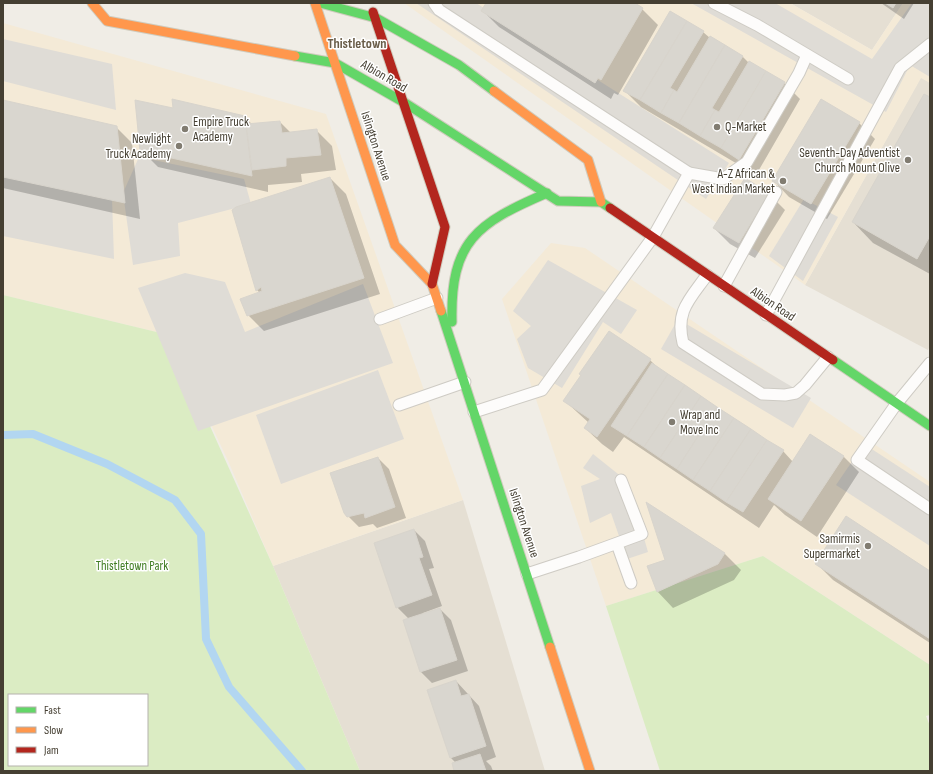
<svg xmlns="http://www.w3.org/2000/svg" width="933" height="774" viewBox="0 0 933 774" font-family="'Sofia Sans Condensed',sans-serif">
<rect width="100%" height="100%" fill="#f0ede6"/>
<!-- residential -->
<g fill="#e5dfd3">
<polygon points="790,3 903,3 872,50"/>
<polygon points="921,77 930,83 930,346 928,350 805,285"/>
<polygon points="463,500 545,771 360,771 273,566"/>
</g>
<!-- commercial -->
<g fill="#f4ead7">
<polygon points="404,3 790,3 872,50 903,3 930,3 930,83 921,78 805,285"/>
<polygon points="3,23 326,114 463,500 273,566 229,463 169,335 3,295"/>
<polygon points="551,243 585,248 930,482 930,665 763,556 606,606 502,299"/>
</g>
<!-- green -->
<g fill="#dbecc3" fill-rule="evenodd">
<path d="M3,295L169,335L273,566L360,771H3ZM9,695H147V765H9Z"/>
<polygon points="763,556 930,665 930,715 926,716 930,726 930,771 660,771 606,606"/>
</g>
<!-- parking -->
<g fill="#dfdcd6">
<polygon points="416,3 476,3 729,163 706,199"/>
<polygon points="691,3 775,3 872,59 912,3 930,3 930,77 910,65 886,112"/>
<polygon points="3,39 112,64 116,110 3,81"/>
<polygon points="139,157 244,179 251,204 178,223 180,256 133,265 123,193"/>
<polygon points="3,174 112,198 114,259 3,236"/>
<polygon points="804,199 838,217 803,281 769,256"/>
<polygon points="548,260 637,310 621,334 603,322 562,388 528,368 517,339 531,326 513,311"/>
<polygon points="185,273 225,282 245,332 363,284 393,363 198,431 138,288"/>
<polygon points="678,319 811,398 793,428 661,349"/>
<polygon points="378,370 404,439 281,484 256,415"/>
<polygon points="864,444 930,487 930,546 836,485"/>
<polygon points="593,454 628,482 648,552 627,559 611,513 590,523 581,486 600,479 583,468"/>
</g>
<!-- shadow -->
<g fill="#0003">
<polygon points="485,3 633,3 642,9 658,25 618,95 614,93 611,99 499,27 483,11 487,4"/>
<polygon points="881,3 914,3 904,19"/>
<polygon points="703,32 710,38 742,56 749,63 784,83 800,99 756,175 641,107 625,91"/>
<polygon points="930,98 930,274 873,243 853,222"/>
<polygon points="3,101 116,127 132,143 140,219 3,188"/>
<polygon points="174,109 244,117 252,124 280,122 291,133 316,130 332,146 336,170 301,174 302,182 268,185 268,192 158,167 141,150"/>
<polygon points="859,123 875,139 827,219 789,197 773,180"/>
<polygon points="330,178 346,194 380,294 264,331 248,315 260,293 257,290"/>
<polygon points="745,179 769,194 785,210 755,258 730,244 714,228"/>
<polygon points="650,360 661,371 783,451 793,462 843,456 859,472 817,537 785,515 774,505 759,528 624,437 613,452 602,444 585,428 589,423 565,401"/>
<polygon points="378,458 389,469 406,518 377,528 373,524 359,527 348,516"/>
<polygon points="648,504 725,554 741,570 734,580 673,608 657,591 666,560"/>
<polygon points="414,530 425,541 434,568 429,569 442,606 423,613 423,615 440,609 451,620 468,671 432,683 421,672 409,619 397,607"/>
<polygon points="817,564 930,572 930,643 833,580"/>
<polygon points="456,681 479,706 496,757 486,761 491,766 493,771 455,771 456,763 451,758"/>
</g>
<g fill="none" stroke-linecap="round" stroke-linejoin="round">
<!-- stream -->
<polyline stroke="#b2d6f1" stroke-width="8" points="3,435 33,434 107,464 175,500 201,534 206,639 229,687 302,771"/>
</g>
<!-- building -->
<g fill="#d9d6cf" stroke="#d8d4cc">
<polygon points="486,3 635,3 643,8 601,80 598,78 595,83 481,11"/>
<polygon points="885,3 896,3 893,8"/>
<polygon points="670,11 687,21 640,100 623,91"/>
<polygon points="687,21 704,31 670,88 674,90 661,113 640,100"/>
<polygon points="710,36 725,45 679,123 661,113 674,90 677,92"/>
<polygon points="725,45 743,56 712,108 715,110 700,136 679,123"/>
<polygon points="749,61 766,71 721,148 700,136 715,110 719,112"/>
<polygon points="766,71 785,82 784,84 739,160 721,148"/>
<polygon points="924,94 930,97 930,236 917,259 852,222"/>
<polygon points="172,99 245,116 252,176 140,151 135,100 173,108"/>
<polygon points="821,99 860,122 811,204 772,181"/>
<polygon points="3,100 117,126 125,203 3,177"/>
<polygon points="280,121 282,133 317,129 321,155 286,158 286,166 252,170 246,124"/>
<polygon points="330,177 364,278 247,316 240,299 262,291 261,287 256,291 232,210 236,207"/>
<polygon points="745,178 769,193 739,243 713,228"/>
<polygon points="609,331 651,359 597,437 584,428 590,419 563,401 581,375 579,374"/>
<polygon points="652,363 668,374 627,436 611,426"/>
<polygon points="668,374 685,385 644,447 627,436"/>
<polygon points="685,385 701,396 660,458 644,447"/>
<polygon points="701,396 717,407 677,469 660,458"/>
<polygon points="717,407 734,418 693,480 677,469"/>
<polygon points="734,418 751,429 710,491 693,480"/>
<polygon points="751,429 767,440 726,502 710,491"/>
<polygon points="810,434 844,456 801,521 768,499"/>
<polygon points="767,440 784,450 743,512 726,502"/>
<polygon points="378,457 395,507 365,518 364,513 347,517 344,513 330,473"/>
<polygon points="646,502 725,553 718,564 657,592 647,566 665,560"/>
<polygon points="846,516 930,571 930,639 815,564"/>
<polygon points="414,529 423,557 419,558 432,595 396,608 374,543"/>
<polygon points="440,608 457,660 420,672 403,620"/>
<polygon points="456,680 461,696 469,694 486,746 450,758 427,690"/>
<polygon points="480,754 486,771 454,771 452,763"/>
</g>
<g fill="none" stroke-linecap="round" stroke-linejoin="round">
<defs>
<g id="lane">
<polyline points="434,3 439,10 689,173 653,237 542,390 474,412"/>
<polyline points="714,3 757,25 848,79"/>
<polyline points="689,173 723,179 747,162 799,73 807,55"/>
<path d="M707,275C690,299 675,311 683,343L762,394L785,395L796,393L805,385L828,357"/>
<polyline points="724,286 776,192"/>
<polyline points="766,315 900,68 930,44"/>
<polyline points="380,319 437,298"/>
<polyline points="930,363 897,403 857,460 930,509"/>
<polyline points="399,405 465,382"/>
<polyline points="617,544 631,583"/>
<polyline points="527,574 579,557 642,534 621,480"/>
</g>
<g id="fast">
<polyline points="320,3 376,18 459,65 494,91"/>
<polyline points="295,56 335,63 405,103 558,201 601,202 610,208"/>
<polyline points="441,311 550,647"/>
<path d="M452,322C450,241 477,223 547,193"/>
<polyline points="833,360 930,426"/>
</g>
<g id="slow">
<polyline points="92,3 107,21 295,56"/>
<polyline points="315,3 395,245 432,284 441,311"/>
<polyline points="494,91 588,160 601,202"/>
<polyline points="550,647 590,771"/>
</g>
<g id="jam">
<polyline points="373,12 445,227 432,284"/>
<polyline points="610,208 833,360"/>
</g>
</defs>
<!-- lane casing -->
<use href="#lane" stroke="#cecbc4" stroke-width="13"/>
<!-- fast casing -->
<use href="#fast" stroke="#cfcbbd" stroke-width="11"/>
<!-- slow casing -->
<use href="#slow" stroke="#cfcbbd" stroke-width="11"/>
<!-- jam casing -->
<use href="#jam" stroke="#cfcbbd" stroke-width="11"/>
<!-- lane -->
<use href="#lane" stroke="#fdfcfb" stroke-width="11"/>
<!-- fast -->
<use href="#fast" stroke="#63d668" stroke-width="9"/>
<!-- slow -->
<use href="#slow" stroke="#ff974d" stroke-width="9"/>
<!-- jam -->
<use href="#jam" stroke="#b3261e" stroke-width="9"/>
</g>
<!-- markers -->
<g fill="#817c71" stroke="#fff" stroke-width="1.5">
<circle cx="717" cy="127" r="4"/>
<circle cx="185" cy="129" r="4"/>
<circle cx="179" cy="146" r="4"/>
<circle cx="908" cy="160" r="4"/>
<circle cx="783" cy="181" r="4"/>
<circle cx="672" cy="422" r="4"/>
<circle cx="868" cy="546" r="4"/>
</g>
<g text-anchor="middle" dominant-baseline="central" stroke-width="3" stroke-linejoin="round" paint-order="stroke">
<!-- street labels -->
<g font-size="13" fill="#453f32" stroke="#fff">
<text transform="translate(384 76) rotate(30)">Albion Road</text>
<text transform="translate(376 146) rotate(72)">Islington Avenue</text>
<text transform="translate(773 304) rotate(34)">Albion Road</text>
<text transform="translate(524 523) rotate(72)">Islington Avenue</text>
</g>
<!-- poi labels -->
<g font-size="13" fill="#453f32" stroke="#fff" text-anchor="end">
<text x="193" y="122" text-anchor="start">Empire Truck<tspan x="193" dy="15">Academy</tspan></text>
<text x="725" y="127" text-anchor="start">Q-Market</text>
<text x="171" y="139">Newlight<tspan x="171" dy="15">Truck Academy</tspan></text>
<text x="900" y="153">Seventh-Day Adventist<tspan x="900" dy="15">Church Mount Olive</tspan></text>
<text x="775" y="174">A-Z African &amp;<tspan x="775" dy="15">West Indian Market</tspan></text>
<text x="680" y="415" text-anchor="start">Wrap and<tspan x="680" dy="15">Move Inc</tspan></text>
<text x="860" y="539">Samirmis<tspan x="860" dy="15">Supermarket</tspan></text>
</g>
<!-- park labels -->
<g font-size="13" fill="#3f7c21" stroke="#fff">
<text x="132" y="566">Thistletown Park</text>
</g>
<!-- neighbourhood labels -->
<g font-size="14" font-weight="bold" fill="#695d49" stroke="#fff">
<text x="357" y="43">Thistletown</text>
</g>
</g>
<!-- border -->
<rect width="933" height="774" fill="none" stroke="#453f32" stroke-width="8"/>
<!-- legend -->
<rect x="8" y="694" width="140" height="72" fill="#ffffff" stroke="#b5b2ad"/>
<rect x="16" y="707" width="20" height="6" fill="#63d668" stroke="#b5b2ad"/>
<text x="44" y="714" font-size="12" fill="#453f32">Fast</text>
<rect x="16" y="727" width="20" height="6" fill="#ff974d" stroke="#b5b2ad"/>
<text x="44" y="734" font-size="12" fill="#453f32">Slow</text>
<rect x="16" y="747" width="20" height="6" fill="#b3261e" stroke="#b5b2ad"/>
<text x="44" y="754" font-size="12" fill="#453f32">Jam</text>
</svg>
